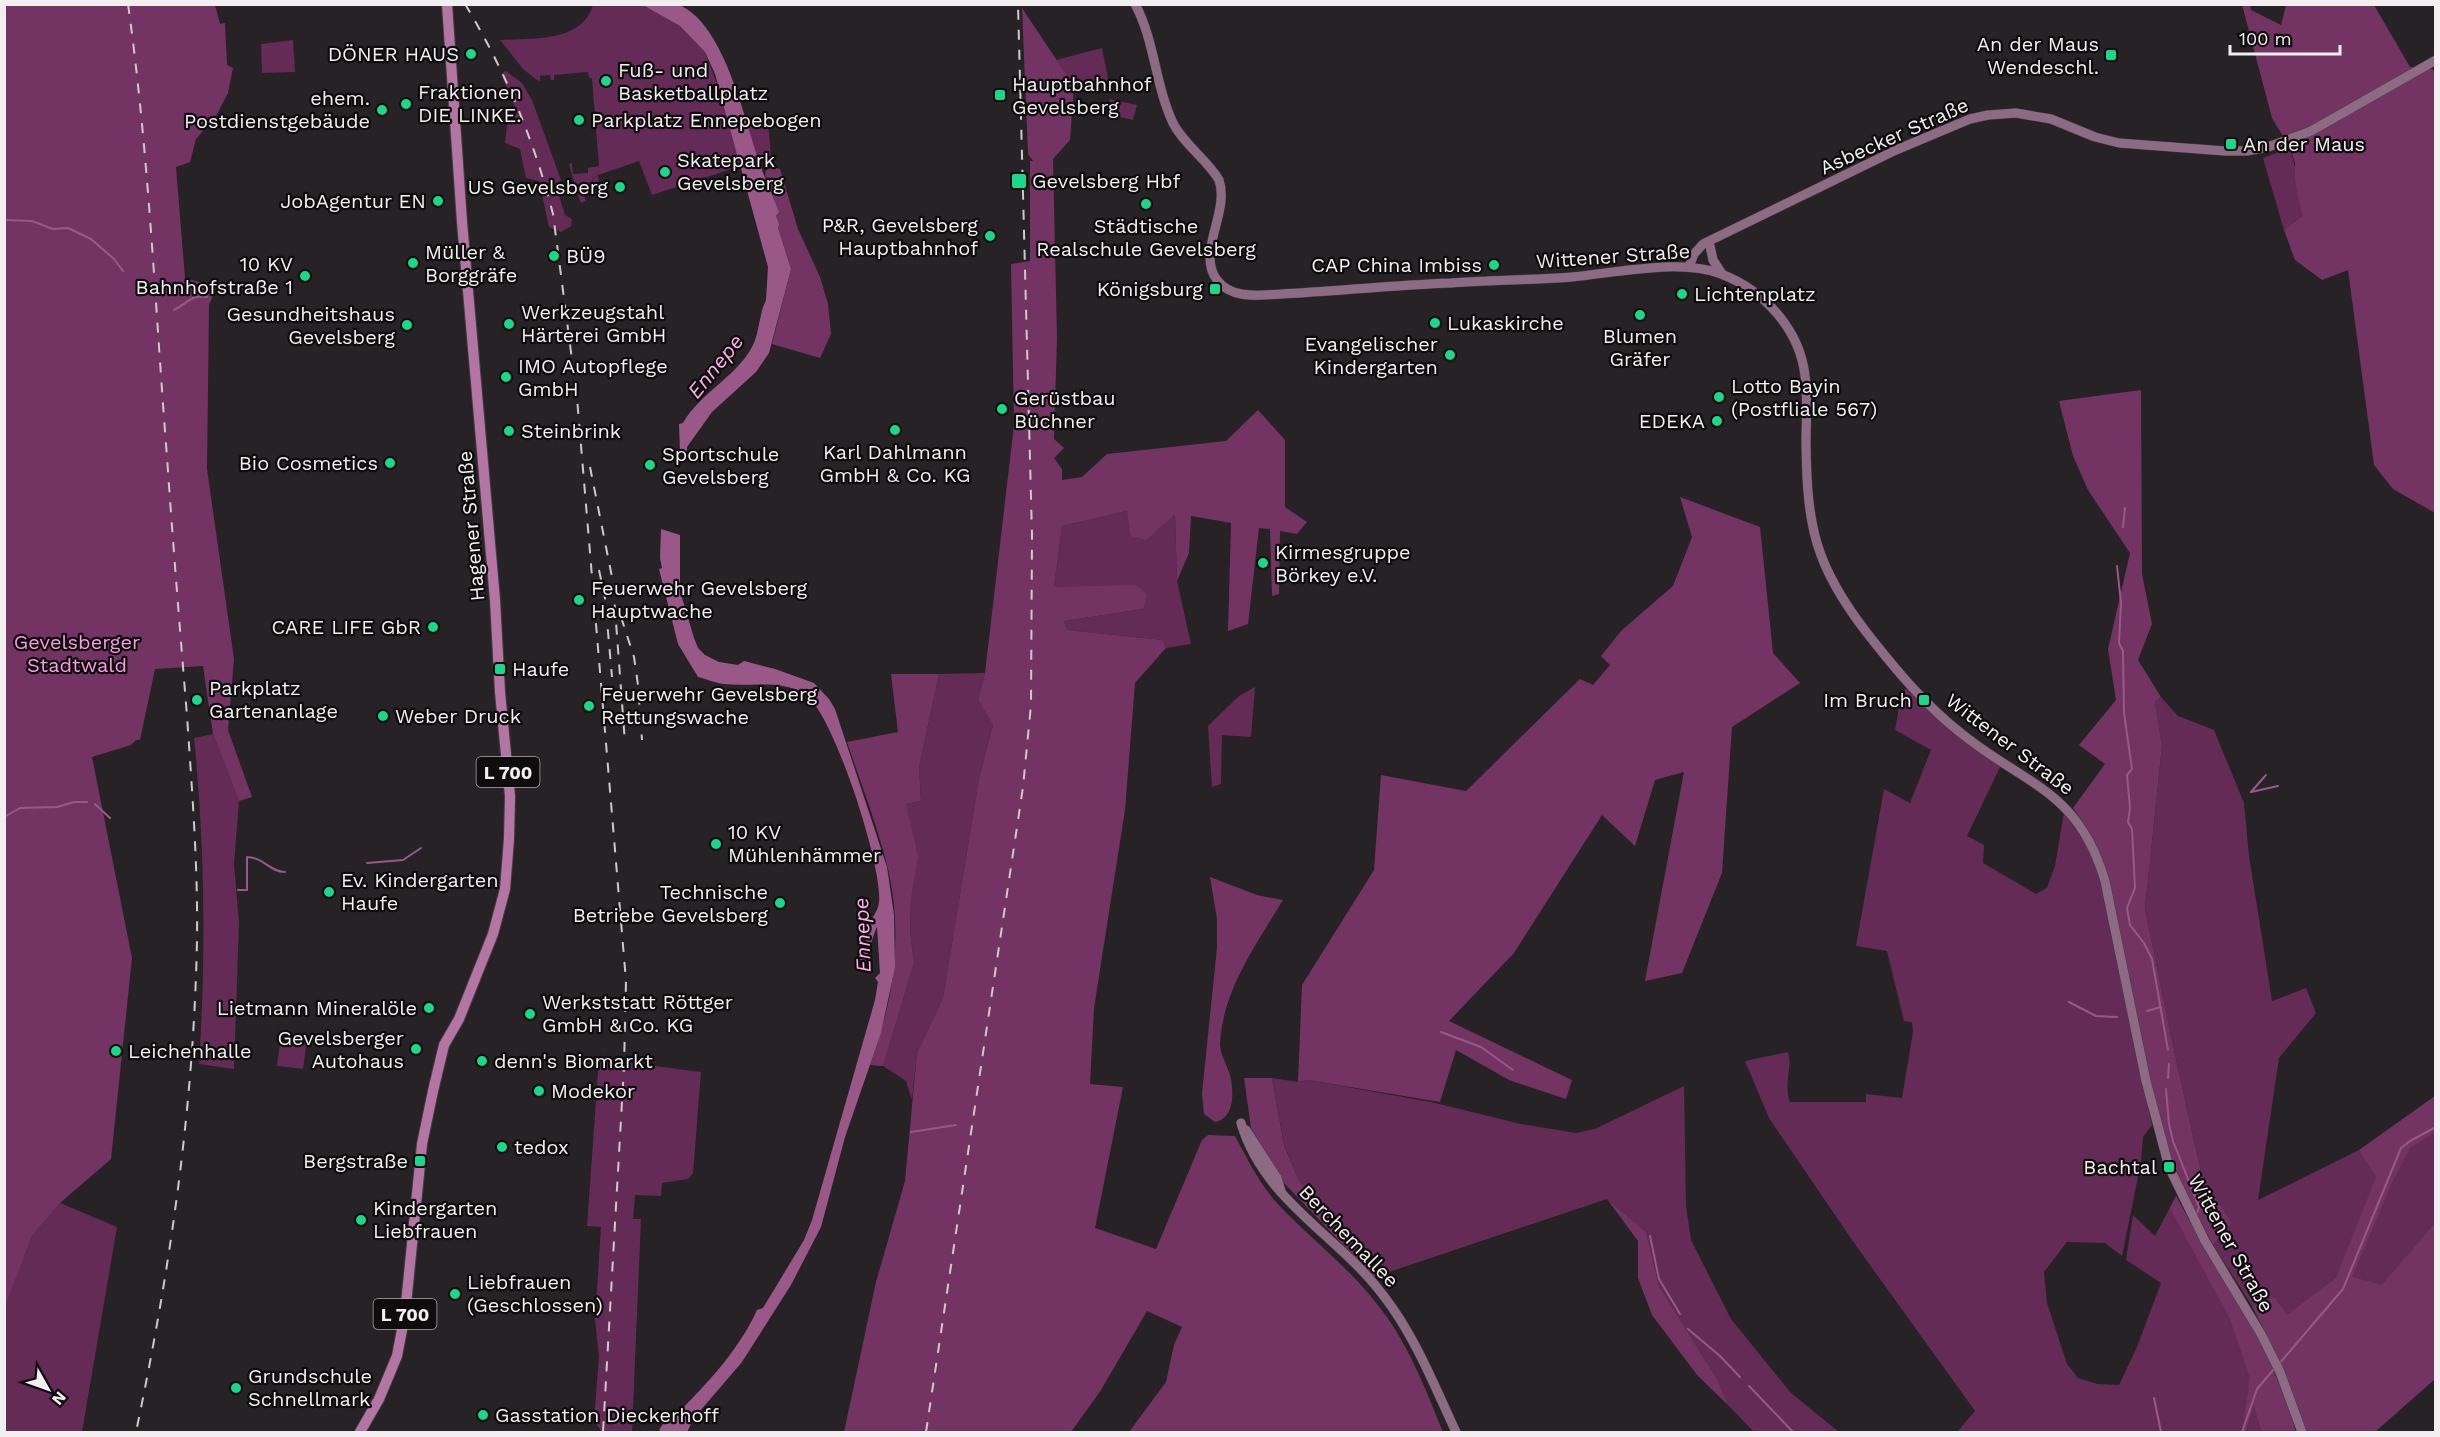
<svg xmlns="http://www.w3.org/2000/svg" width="2440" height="1437" viewBox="0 0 2440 1437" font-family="'Work Sans',sans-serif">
<rect width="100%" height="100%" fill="#262225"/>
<!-- green -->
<g fill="#652b57">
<path d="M593,5L642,4L680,26L705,52L723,100L731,128L768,123L771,156L652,195L639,161L598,175L599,182L582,189L586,201L581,203L576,190L589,185L600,171L589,184L576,189L569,164L572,163L573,174L588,173V168L599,166L592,78H589L588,72L554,75V80H551L550,75L540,76V81L537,80L523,69L500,40C532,38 582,43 593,5Z"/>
<polygon points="293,40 295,72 262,73 261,44"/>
<polygon points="1102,48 1109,84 1074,86 1056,60"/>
<polygon points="506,71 522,83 532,100 561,180 556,186 565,215 572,219 571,226 561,232 549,227 539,181 526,178 520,149 505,143 508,117 518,114 501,74"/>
<polygon points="1110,99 1137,105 1133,120 1107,114"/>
<path d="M2290,148C2297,169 2298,193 2302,216L2284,230L2263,158Z"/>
<polygon points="1127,511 1175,513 1177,581 1191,644 1166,648 1163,640 1067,630 1064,621 1143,609 1054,587 1062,526"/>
<polygon points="985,673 978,700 993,725 979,778 943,998 917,1053 912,1100 906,1081 883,1066 914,963 910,932 911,897 906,804 921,801 919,767 939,674"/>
<polygon points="1255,687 1251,737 1222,735 1221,784 1212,787 1208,726 1239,696"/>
<path d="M1907,689C1936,719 1966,743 2001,765L1967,836L1984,845L1983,863L2036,894L2047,888L2055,866L2064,812L2089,849L2099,875L2152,1125L2143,1137L2141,1162L2122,1256L2105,1243L2067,1242L2044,1272L2047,1303L2067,1364L2078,1378L2097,1384L2119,1385L2137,1347L2161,1283L2126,1260L2133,1215L2155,1236L2176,1196L2196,1234L2248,1319L2296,1432H1957L1975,1411L1852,1240L1769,1118L1745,1061L1788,1052C1793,1069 1783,1082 1790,1102H1866V1094L1902,1098L1913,1032L1912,1022L1904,1021L1887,951L1856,946L1884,789L1910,803L1931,750L1895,730L1902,691Z"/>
<polygon points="2161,697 2178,716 2214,730 2244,803 2249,856 2272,1001 2306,988 2316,1013 2279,1058 2258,1200 2359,1150 2361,1153 2435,1110 2435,1366 2286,1315 2273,1298 2252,1306 2213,1245 2232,1223 2202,1177 2171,1036 2145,909 2162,746 2155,702"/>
<path d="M213,734L239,801L234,864L239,922L234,1069L199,1064C206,955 205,847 194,738Z"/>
<polygon points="281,1036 307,1039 303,1069 277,1066"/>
<polygon points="599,1059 701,1072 693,1173 688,1179 662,1183 661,1196 635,1195 633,1219 641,1219 632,1432 602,1432 594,1421 599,1356 595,1320 601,1227 587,1226"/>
<polygon points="1272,1078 1298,1082 1308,1080 1431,1102 1521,1124 1576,1133 1595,1129 1684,1086 1686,1206 1691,1240 1731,1319 1791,1393 1839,1432 1754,1432 1728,1405 1717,1379 1659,1286 1646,1232 1607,1199 1374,1277 1381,1274 1299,1181 1284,1144"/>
<polygon points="60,1203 117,1227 82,1432 5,1432 4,1306 32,1236"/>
</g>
<!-- forest -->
<g fill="#733464">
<polygon points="5,4 215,5 220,24 225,23 227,65 233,68 228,93 217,114 196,139 190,162 176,167 185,278 217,287 209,305 207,469 234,659 228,730 252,797 239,801 213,734 203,666 155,669 140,740 136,740 131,745 92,757 132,958 111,1159 60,1203 32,1236 5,1306"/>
<polygon points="2242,5 2250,5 2251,10 2281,25 2286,5 2374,5 2410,67 2433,69 2436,79 2435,513 2393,489 2374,465 2348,270 2322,280 2295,260 2284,230 2302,216 2295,180 2295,163 2290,148 2272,118"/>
<path d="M1022,8L1074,86L1070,140L1053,159L1057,338L1054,439L1064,448L1054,458L1062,469V480L1082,477L1107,454L1226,441L1258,410L1285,440V507L1307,522L1297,534L1280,531L1279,594L1272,596L1270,529L1259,528L1248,624L1228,631L1231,523L1191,516L1189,553L1177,581L1175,514L1146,540L1131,536L1127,511L1062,526L1054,587L1136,585L1147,594L1143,609L1064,621L1067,630L1163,640L1166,648L1135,683L1125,810L1094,1008L1090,1084L1123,1087L1095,1228L1156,1249L1202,1140L1208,1135L1235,1136C1247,1158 1259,1183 1276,1202C1308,1237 1347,1265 1376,1303C1407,1340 1425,1388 1443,1432H1129L1166,1382L1174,1345L1182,1327L1147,1311L1101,1390L1071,1432H844L876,1282L905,1181L917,1053L943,998L979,778L993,725L978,700L985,673L1014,425L1011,264L1030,261V161H1033L1028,154Z"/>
<polygon points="774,167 780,169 798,229 820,277 828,304 831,334 820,358 772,344 791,269 778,228 779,224 776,216 779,212 765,175 766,170"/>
<path d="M2141,390L2142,574L2152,624L2138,660L2161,697L2155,702L2162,746L2145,909L2171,1036L2202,1177L2232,1223L2213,1245C2193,1205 2171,1167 2160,1123C2149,1076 2138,1028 2129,980C2116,917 2113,862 2073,808L2105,764L2079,745L2116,700L2108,649L2130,553L2088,490L2073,456L2059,401Z"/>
<polygon points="1680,497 1760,527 1773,653 1800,683 1732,727 1722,873 1682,973 1645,981 1684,772 1655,780 1635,846 1602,815 1514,953 1449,1021 1572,1080 1566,1099 1509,1080 1456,1050 1440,1102 1308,1080 1298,1082 1302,985 1374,870 1381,775 1466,791 1580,679 1593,685 1610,665 1601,656 1622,630 1673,586 1692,537"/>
<path d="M891,674H939L919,767L921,801L906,804L918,857L911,897L910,932L914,963L883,1066L870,1065C896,995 905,923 883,850C873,814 859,778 847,742L898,732Z"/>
<path d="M1210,877L1257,895L1283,900C1256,945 1223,989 1220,1044C1220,1054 1227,1065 1230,1075C1234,1091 1235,1118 1215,1122L1204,1114L1202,1093L1217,948V919Z"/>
<polygon points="1244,1078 1272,1078 1284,1145 1299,1181 1382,1274 1374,1277 1282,1181 1251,1128"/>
<polygon points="2435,1096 2435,1132 2410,1148 2391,1185 2352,1277 2382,1285 2435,1223 2435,1379 2375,1432 2307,1432 2284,1370 2252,1306 2274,1297 2287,1315 2336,1278 2376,1177 2359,1150"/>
<path d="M2176,1196C2198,1238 2225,1277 2248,1319C2268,1355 2285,1393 2296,1432H2262L2254,1406L2245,1432H2242L2250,1378L2230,1319L2170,1208Z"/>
<polygon points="1607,1199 1646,1232 1659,1286 1717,1379 1728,1405 1697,1375 1652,1315 1638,1278 1638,1241"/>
</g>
<!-- water -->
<g fill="#9a5889">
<path d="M643,5C653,4 669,2 679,5C726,24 746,127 762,170C767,184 774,198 779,212L776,216L779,224L778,228L791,269L769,353L756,372L712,412L687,447V451H680L679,424L683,423C700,393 736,377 752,347C758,336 759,320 763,307L766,300L768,267L715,74L705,52L680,26Z"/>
<path d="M661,529L680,535V591L694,638L698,648L705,655L719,662L738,665L744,661L775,669L814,683L829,699L835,709L887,867L894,915L895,967L881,1033L845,1137L821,1227L791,1285L742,1362L694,1418L687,1432H662L659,1430L664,1422L667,1424C701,1390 737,1354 757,1310L763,1308L804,1240L812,1220L875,1000L878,982L875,978L880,973L877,927C875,930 866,959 865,965L862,964L859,956C861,950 865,946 866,940C867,937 866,934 867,931C869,920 878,913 879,902C883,867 833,712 805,694C781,679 750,687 724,684C715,683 706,679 698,677L678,644L659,569L662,568L660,558Z"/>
</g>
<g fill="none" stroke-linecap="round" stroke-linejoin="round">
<!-- stream -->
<g stroke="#9a5889" stroke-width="2">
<polyline points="4,220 32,221 53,229 68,228 91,239 114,259 123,271"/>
<path d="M174,310C187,304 191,294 207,297"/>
<polyline points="2123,527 2125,508"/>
<polyline points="2117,566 2121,603 2119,643 2123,651 2124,713 2132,769 2127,775 2130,808 2128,822 2132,829 2135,888 2127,908 2130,925 2144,943 2152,959 2168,1050"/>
<polyline points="2251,792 2278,786"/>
<polyline points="2251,792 2266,775"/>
<polyline points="95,804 110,818"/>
<polyline points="4,817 20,808 57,807 74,802 87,802"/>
<polyline points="367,863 403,860 421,848"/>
<path d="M238,890H247V857C263,857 270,872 285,872"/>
<polyline points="2069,1002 2096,1016 2117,1017"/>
<polyline points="2147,1011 2161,1007"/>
<polyline points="1441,1032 1481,1047 1513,1070"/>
<polyline points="2168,1078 2169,1064"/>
<polyline points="2166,1089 2169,1124 2173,1141 2199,1207 2197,1213"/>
<polyline points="911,1132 956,1125"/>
<polyline points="1650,1236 1659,1279 1680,1314"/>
<polyline points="1688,1329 1720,1356 1740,1377"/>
<polyline points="2279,1364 2343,1289 2401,1148 2410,1141 2436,1127"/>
<polyline points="1749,1386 1793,1432"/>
<polyline points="2154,1398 2161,1432"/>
<polyline points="2242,1432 2257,1389 2274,1369"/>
</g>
<defs>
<g id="secondary">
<path d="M1135,4C1155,41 1155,85 1173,123C1184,145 1207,159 1219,180C1230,212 1196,253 1217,280C1232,300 1260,295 1282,294C1338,291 1395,285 1451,283C1491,280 1532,280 1572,277C1615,273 1681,258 1721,274C1764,290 1800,330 1805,376C1808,398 1806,421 1806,443C1807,527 1815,566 1867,633C1896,670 1925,705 1962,734C2027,786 2078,790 2105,881L2146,1081L2169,1167L2205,1241L2261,1334L2280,1372L2302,1432"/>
<polyline points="1710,246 1713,260 1722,274"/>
<polyline points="1689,267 1694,254 1703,244 1896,150 1970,119 1988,115 2016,113 2051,119 2095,137 2119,143 2225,151 2247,151 2268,147 2311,131 2436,60"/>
<path d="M1241,1123C1264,1201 1337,1234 1383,1295C1415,1336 1434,1385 1456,1432"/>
<polyline points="1246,1130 1277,1178 1281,1191"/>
</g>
<polyline id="primary" points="360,1432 379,1399 397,1356 405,1314 422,1144 433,1091 444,1045 459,1019 493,934 505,889 509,839 510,796 500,692 495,600 462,222 447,4"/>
</defs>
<!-- secondary casing -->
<use href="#secondary" stroke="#413e40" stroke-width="10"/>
<!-- primary casing -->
<use href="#primary" stroke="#413e40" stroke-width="12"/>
<!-- secondary -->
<use href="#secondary" stroke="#8d6b84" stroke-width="9"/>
<!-- primary -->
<use href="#primary" stroke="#b575a4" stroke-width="10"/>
<!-- rail -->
<g stroke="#cdcacc" stroke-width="2" stroke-dasharray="10 10" stroke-linecap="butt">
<path d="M128,4C149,154 155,306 167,457C173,544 180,630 187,716C192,790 198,865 197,939C194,1106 170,1270 136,1432"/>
<path d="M465,4C505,70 534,140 553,214L577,398L626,981L624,1067L603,1432"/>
<polyline points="590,467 613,582 625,743"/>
<polyline points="599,570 605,598 612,677"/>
<polyline points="621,617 634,657 638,685 642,740"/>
<polyline points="926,1432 1023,787 1031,705 1032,535 1018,4"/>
</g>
</g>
<!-- markers -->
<g fill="#17d989" stroke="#0e0c0d" stroke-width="2">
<circle cx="471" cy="54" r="6"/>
<rect x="2105" y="49" width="12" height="12" rx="3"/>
<circle cx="606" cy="81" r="6"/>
<rect x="994" y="89" width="12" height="12" rx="3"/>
<circle cx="406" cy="104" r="6"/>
<circle cx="382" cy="110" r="6"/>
<circle cx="579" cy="120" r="6"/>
<rect x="2225" y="138" width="12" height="12" rx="3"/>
<circle cx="665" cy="172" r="6"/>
<rect x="1011" y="173" width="16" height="16" rx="3"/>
<circle cx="620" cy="187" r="6"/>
<circle cx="438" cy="201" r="6"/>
<circle cx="1146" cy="204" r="6"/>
<circle cx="990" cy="236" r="6"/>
<circle cx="554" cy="256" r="6"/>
<circle cx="413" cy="263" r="6"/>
<circle cx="1494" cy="265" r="6"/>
<circle cx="305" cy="276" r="6"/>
<rect x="1209" y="283" width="12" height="12" rx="3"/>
<circle cx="1682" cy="294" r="6"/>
<circle cx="1640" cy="315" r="6"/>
<circle cx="1435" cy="323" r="6"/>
<circle cx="509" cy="324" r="6"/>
<circle cx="407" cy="325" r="6"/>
<circle cx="1450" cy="355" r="6"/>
<circle cx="506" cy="377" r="6"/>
<circle cx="1719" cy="397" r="6"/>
<circle cx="1002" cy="409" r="6"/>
<circle cx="1717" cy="421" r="6"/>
<circle cx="895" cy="430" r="6"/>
<circle cx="509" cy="431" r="6"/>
<circle cx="390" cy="463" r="6"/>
<circle cx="650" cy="465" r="6"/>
<circle cx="1263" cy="563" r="6"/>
<circle cx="579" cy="600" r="6"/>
<circle cx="433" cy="627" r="6"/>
<rect x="494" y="663" width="12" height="12" rx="3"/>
<circle cx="197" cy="700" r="6"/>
<rect x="1918" y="694" width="12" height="12" rx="3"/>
<circle cx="589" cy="706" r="6"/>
<circle cx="383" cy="716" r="6"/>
<circle cx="716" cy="844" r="6"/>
<circle cx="329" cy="892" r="6"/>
<circle cx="780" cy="903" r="6"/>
<circle cx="429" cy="1008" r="6"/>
<circle cx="530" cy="1014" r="6"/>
<circle cx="416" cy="1049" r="6"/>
<circle cx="116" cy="1051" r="6"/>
<circle cx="482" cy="1061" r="6"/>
<circle cx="539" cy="1091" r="6"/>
<circle cx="502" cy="1147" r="6"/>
<rect x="414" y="1155" width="12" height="12" rx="3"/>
<rect x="2163" y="1161" width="12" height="12" rx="3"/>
<circle cx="361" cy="1220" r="6"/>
<circle cx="455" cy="1294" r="6"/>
<circle cx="236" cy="1388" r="6"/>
<circle cx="483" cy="1415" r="6"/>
</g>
<g text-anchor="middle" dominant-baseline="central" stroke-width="4.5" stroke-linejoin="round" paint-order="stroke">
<!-- shield labels -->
<g fill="#0e0c0d" stroke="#aeabad" stroke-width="1.5">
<rect x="476.5" y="757" width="63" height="30" rx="4.5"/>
<rect x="373.5" y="1299" width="63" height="30" rx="4.5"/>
</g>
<g font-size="18" font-weight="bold" fill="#f2eff1">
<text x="508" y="772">L 700</text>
<text x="405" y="1314">L 700</text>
</g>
<!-- poi labels -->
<g font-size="20" fill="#f2eff1" stroke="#0e0c0d" text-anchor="start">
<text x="2099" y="44" text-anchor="end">An der Maus<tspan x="2099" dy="23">Wendeschl.</tspan></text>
<text x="459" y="54" text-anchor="end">DÖNER HAUS</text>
<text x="618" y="70">Fuß- und<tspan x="618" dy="23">Basketballplatz</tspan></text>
<text x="1012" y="84">Hauptbahnhof<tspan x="1012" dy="23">Gevelsberg</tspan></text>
<text x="418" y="92">Fraktionen<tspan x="418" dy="23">DIE LINKE.</tspan></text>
<text x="370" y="98" text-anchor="end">ehem.<tspan x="370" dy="23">Postdienstgebäude</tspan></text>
<text x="591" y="120">Parkplatz Ennepebogen</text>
<text x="2243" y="144">An der Maus</text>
<text x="677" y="160">Skatepark<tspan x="677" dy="23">Gevelsberg</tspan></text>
<text x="1032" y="181">Gevelsberg Hbf</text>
<text x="608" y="187" text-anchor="end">US Gevelsberg</text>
<text x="426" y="201" text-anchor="end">JobAgentur EN</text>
<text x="978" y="225" text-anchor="end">P&amp;R, Gevelsberg<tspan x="978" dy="23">Hauptbahnhof</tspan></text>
<text x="1146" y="226" text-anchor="middle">Städtische<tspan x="1146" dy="23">Realschule Gevelsberg</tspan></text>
<text x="425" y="252">Müller &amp;<tspan x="425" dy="23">Borggräfe</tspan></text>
<text x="566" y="256">BÜ9</text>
<text x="293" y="264" text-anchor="end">10 KV<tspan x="293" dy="23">Bahnhofstraße 1</tspan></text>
<text x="1482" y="265" text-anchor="end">CAP China Imbiss</text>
<text x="1203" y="289" text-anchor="end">Königsburg</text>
<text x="1694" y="294">Lichtenplatz</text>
<text x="521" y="312">Werkzeugstahl<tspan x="521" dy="23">Härterei GmbH</tspan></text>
<text x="395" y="314" text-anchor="end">Gesundheitshaus<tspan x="395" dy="23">Gevelsberg</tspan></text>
<text x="1447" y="323">Lukaskirche</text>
<text x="1640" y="336" text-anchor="middle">Blumen<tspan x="1640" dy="23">Gräfer</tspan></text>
<text x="1438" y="344" text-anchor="end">Evangelischer<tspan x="1438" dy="23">Kindergarten</tspan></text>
<text x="518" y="366">IMO Autopflege<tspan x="518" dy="23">GmbH</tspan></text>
<text x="1731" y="386">Lotto Bayin<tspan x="1731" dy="23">(Postfliale 567)</tspan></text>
<text x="1014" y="398">Gerüstbau<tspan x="1014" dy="23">Büchner</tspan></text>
<text x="1705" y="421" text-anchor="end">EDEKA</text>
<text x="521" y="431">Steinbrink</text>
<text x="895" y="452" text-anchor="middle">Karl Dahlmann<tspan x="895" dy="23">GmbH &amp; Co. KG</tspan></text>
<text x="662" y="454">Sportschule<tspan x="662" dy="23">Gevelsberg</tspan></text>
<text x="378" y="463" text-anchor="end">Bio Cosmetics</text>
<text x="1275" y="552">Kirmesgruppe<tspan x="1275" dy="23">Börkey e.V.</tspan></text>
<text x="591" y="588">Feuerwehr Gevelsberg<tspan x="591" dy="23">Hauptwache</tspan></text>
<text x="421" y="627" text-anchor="end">CARE LIFE GbR</text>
<text x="512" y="669">Haufe</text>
<text x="209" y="688">Parkplatz<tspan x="209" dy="23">Gartenanlage</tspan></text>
<text x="601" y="694">Feuerwehr Gevelsberg<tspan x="601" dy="23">Rettungswache</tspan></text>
<text x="1912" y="700" text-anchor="end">Im Bruch</text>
<text x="395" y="716">Weber Druck</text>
<text x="728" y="832">10 KV<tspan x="728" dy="23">Mühlenhämmer</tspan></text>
<text x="341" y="880">Ev. Kindergarten<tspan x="341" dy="23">Haufe</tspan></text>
<text x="768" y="892" text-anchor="end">Technische<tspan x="768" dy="23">Betriebe Gevelsberg</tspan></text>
<text x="542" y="1002">Werkststatt Röttger<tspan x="542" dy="23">GmbH &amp; Co. KG</tspan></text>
<text x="417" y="1008" text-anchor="end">Lietmann Mineralöle</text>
<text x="404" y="1038" text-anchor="end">Gevelsberger<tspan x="404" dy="23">Autohaus</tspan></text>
<text x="128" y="1051">Leichenhalle</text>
<text x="494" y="1061">denn's Biomarkt</text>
<text x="551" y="1091">Modekor</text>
<text x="514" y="1147">tedox</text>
<text x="408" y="1161" text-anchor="end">Bergstraße</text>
<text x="2157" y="1167" text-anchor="end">Bachtal</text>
<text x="373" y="1208">Kindergarten<tspan x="373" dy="23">Liebfrauen</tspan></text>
<text x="467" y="1282">Liebfrauen<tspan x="467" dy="23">(Geschlossen)</tspan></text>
<text x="248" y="1376">Grundschule<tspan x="248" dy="23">Schnellmark</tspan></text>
<text x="495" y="1415">Gasstation Dieckerhoff</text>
</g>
<!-- street labels -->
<g font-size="20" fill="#f2eff1" stroke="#0e0c0d">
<text transform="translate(1894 136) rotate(-24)">Asbecker Straße</text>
<text transform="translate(1613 256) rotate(-4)">Wittener Straße</text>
<text transform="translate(471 526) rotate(-95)">Hagener Straße</text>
<text transform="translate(2010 744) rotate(37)">Wittener Straße</text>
<text transform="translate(1349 1236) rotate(46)">Berchemallee</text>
<text transform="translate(2231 1243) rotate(61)">Wittener Straße</text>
</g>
<!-- park labels -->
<g font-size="20" fill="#fa9de1" stroke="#0e0c0d">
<text x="77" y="642">Gevelsberger<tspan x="77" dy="23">Stadtwald</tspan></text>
</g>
<!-- water labels -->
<g font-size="21" font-style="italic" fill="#fdb1e7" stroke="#0e0c0d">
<text transform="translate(715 366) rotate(-51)">Ennepe</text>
<text transform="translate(862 935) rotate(-92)">Ennepe</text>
</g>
</g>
<!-- border -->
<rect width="2440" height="1437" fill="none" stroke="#f2eff1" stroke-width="12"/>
<!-- north arrow -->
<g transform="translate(48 1389) rotate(130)" stroke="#0e0c0d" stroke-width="4.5" paint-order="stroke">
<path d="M0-4.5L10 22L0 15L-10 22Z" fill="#f2eff1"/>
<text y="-9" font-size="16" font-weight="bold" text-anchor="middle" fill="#f2eff1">N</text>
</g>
<!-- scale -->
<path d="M2230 45v9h110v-9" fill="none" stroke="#f2eff1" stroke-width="3"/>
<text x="2239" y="45" font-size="18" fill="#f2eff1" stroke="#0e0c0d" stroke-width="4.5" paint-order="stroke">100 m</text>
</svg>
